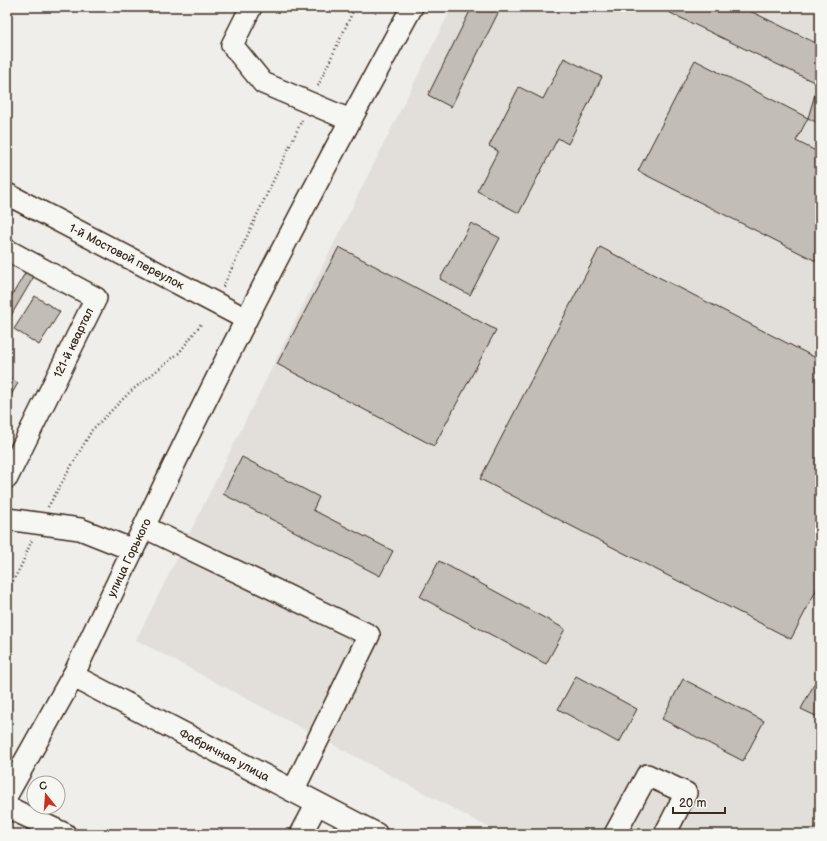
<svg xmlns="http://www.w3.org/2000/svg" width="827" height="841" viewBox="0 0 827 841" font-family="'Balsamiq Sans',sans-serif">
<rect width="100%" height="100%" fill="#efeeea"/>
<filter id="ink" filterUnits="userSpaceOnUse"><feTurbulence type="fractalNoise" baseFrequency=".025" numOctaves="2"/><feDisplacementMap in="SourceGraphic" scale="8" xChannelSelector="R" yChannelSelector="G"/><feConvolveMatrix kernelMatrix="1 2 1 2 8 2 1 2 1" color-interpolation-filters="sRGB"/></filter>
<g filter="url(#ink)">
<!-- built -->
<polygon fill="#e2dfdb" points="452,7 820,7 820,834 501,834 136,640"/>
<!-- building -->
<g fill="#c2bdb7" stroke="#3b2a1e">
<polygon points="472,7 501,7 451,107 428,95"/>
<polygon points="658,7 742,7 820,45 820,124 808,118 818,84"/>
<polygon points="564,58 602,77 568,144 558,138 519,213 477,191 498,151 489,146 519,87 543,99"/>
<polygon points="695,60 808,118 796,141 820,153 820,263 638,171"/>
<polygon points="471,223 500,238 470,295 440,279"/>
<polygon points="339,247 496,330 434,446 277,364"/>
<polygon points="600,247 820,360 820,583 791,639 480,479"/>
<polygon points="28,268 36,273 9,319 7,318 7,304"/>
<polygon points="35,296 60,312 39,345 14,329"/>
<polygon points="7,376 18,383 7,402"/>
<polygon points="242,457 319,497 313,510 393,551 380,576 223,494"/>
<polygon points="439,561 565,629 546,664 420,597"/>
<polygon points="820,673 820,718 801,709"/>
<polygon points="576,676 637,709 619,743 558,709"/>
<polygon points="683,679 764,721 743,761 662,719"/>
</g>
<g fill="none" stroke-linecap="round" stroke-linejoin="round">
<defs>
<g id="minor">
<polyline points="251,7 232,45 263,83 350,120"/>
<path id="s1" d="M7,194L246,319"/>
<polyline points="7,250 96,298 7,478"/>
<polyline points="7,519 80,529 133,550"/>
<polyline points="144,527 369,635 293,791"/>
<path id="s2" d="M73,676C129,557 186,438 246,320C299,215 355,111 412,7"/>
<polyline points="7,807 65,834"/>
<polyline points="301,834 317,804"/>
<polyline points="615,834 647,775 686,793 665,834"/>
</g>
<g id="major">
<path id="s3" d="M7,794L73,676L376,834"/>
</g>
</defs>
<!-- minor casing -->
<use href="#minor" stroke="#3b2a1e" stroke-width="24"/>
<!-- major casing -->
<use href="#major" stroke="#3b2a1e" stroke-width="25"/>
<!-- path -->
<g stroke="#3b2a1e" stroke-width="2.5" stroke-dasharray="1 3" stroke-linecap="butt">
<polyline points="318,86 355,7"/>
<polyline points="223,287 302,120"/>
<polyline points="48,507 92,430 131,391 179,353 201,324"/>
<polyline points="7,592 21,566 32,540"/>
</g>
<!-- minor -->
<use href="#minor" stroke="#f6f6f2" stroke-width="21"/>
<!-- major -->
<use href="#major" stroke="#f6f6f2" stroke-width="22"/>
</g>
</g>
<g text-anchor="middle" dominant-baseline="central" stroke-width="3" stroke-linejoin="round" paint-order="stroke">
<!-- street labels -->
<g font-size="12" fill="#3b2a1e" stroke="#f6f6f2">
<text stroke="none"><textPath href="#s1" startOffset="135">1-й Мостовой переулок</textPath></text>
<text transform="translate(74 343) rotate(-64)">121-й квартал</text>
<text stroke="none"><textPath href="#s2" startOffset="131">улица Горького</textPath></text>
<text stroke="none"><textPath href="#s3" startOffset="306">Фабричная улица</textPath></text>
</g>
</g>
<!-- margin -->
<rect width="827" height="841" fill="none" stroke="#f6f6f2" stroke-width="24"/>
<rect x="12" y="12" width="803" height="817" fill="none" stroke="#3b2a1e" stroke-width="1.5" filter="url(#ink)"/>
<!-- north arrow -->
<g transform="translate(46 795) rotate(343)"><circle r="19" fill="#f6f6f2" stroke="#aba49d"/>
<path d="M0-3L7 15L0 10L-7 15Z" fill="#c8321e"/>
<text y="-6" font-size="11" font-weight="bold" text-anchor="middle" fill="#3b2a1e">С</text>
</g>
<!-- scale -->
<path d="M673 807v6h52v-6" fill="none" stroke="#3b2a1e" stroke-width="2"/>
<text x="679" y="807" font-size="12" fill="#3b2a1e" stroke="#f6f6f2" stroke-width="3" paint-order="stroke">20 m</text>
</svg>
